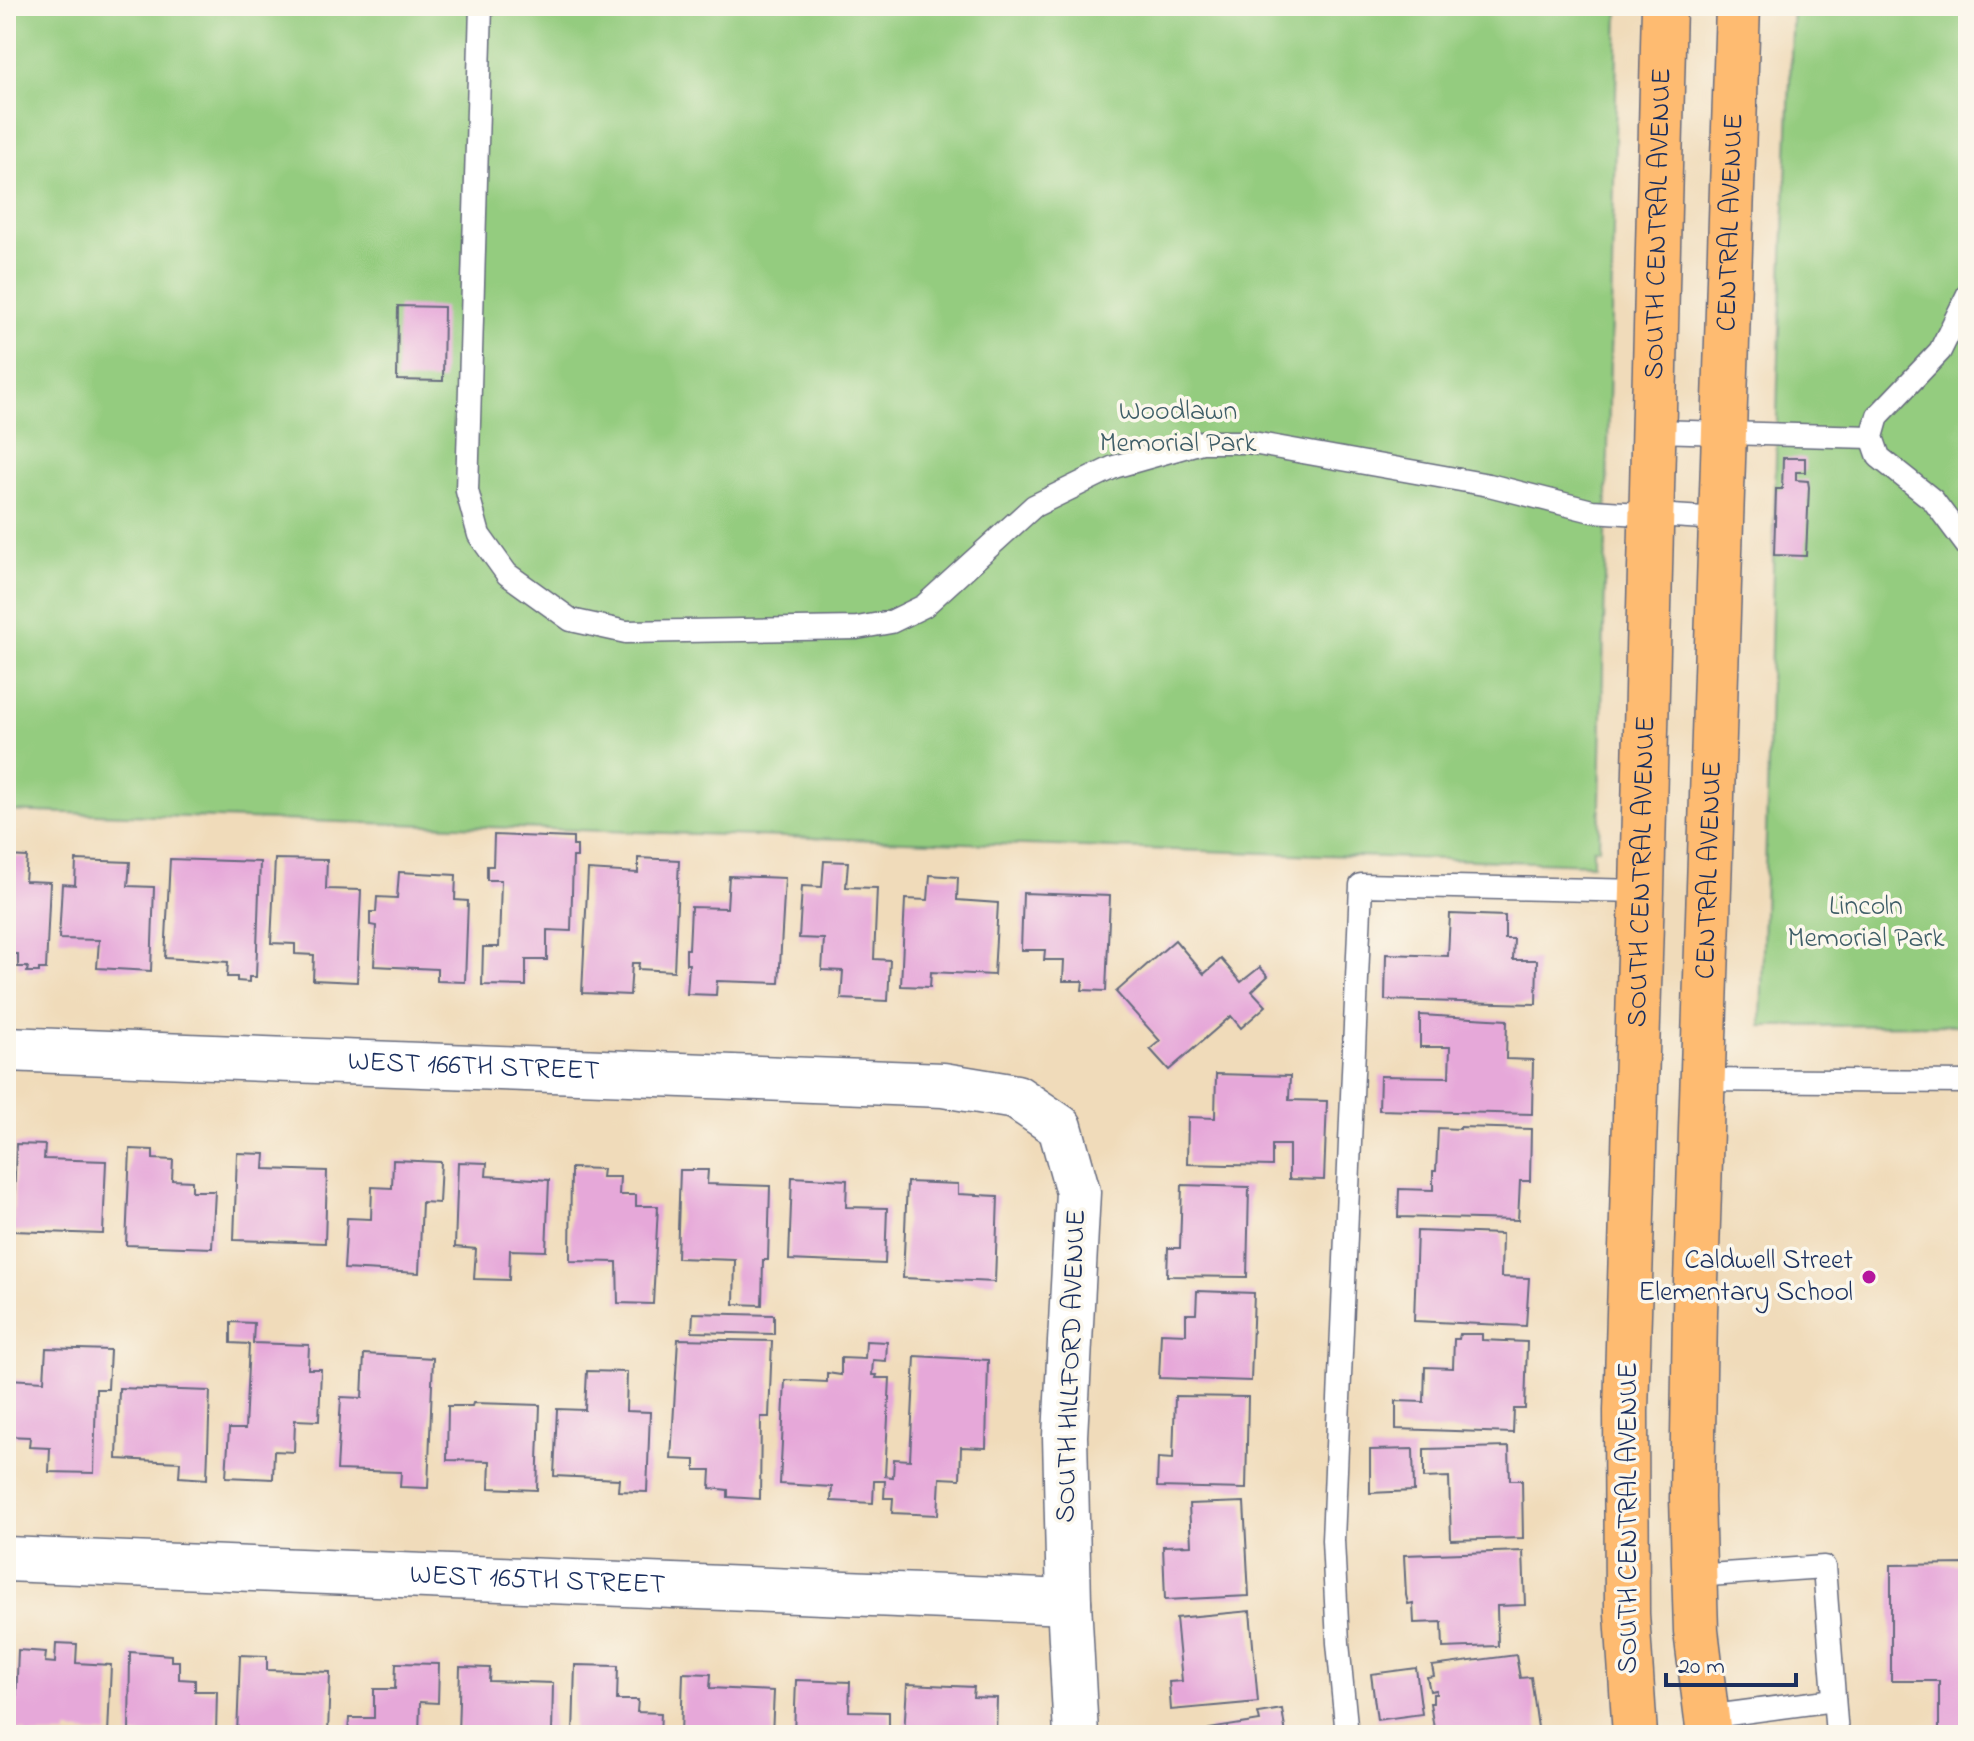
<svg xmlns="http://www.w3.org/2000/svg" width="1974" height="1741" viewBox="0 0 1974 1741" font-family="'Indie Flower',sans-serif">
<rect width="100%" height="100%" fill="#fbf7ec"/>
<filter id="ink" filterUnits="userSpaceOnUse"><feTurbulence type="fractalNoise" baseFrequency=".0125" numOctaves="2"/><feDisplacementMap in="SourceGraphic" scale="16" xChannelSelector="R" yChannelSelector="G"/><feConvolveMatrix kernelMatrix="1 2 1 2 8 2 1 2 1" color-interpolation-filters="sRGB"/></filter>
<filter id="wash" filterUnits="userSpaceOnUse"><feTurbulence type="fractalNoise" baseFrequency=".006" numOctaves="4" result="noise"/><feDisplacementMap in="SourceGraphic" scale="32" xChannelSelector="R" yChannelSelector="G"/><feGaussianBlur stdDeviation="1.8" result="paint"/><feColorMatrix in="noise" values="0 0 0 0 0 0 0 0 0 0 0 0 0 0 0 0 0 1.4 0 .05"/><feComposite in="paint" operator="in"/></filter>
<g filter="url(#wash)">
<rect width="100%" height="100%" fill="#f0dbba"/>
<!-- green -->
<g fill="#94cc7f" stroke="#587e6e" stroke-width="2">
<polygon points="6,6 1618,6 1599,848 1593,849 1593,864 6,811"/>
<polygon points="1793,6 1968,6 1968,1025 1761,1026 1778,380"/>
</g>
<g id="blocks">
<!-- building -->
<g fill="#e6a8d9">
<polygon points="398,306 444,307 443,381 397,380"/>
<polygon points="1783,458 1805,458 1805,472 1796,472 1796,480 1808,481 1809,487 1806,556 1774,555 1776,489 1782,489"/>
<polygon points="494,835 573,838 573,846 577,846 577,857 573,857 571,931 547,930 547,960 526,960 526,986 482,985 483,947 499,947 501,880 487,880 487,866 493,866"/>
<polygon points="6,856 27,857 25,881 50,882 46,969 39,969 39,972 27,972 28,967 18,967 18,954 6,954"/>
<polygon points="638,858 679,860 674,971 638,969 639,963 632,963 630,995 582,993 588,870 638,873"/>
<polygon points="170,859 260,862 256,977 249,977 249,982 237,981 237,977 227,977 228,962 165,958"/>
<polygon points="275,859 327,860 326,889 361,890 357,982 313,980 314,955 295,954 295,944 271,943"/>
<polygon points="76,860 130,862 128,886 154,887 151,971 97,968 99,940 59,939 62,884 75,885"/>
<polygon points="824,861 848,862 846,887 877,888 874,959 890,960 888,1001 841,999 843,971 822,970 824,939 799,938 802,886 822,887"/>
<polygon points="399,872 456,875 455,900 468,901 465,982 437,981 437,969 374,966 376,926 370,925 370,912 376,912 377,897 397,898"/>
<polygon points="930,875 958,877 957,900 998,903 994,975 931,972 930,987 901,986 905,899 928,900"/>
<polygon points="729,876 785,878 779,983 717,981 716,995 687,994 689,964 686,964 686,949 689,949 691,907 727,908"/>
<polygon points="1023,893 1110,896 1106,991 1082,990 1083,981 1063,981 1064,960 1044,960 1045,950 1021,950"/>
<polygon points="1450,914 1505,916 1505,939 1514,939 1513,960 1537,960 1536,1004 1385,1000 1386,954 1448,956"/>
<polygon points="1175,940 1204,974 1221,959 1241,982 1260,967 1268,976 1252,991 1266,1006 1241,1028 1231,1016 1169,1070 1150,1049 1160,1041 1116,992"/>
<polygon points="1420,1015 1507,1020 1506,1059 1533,1060 1532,1114 1379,1110 1380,1076 1449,1077 1450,1047 1420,1047"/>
<polygon points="1216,1074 1290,1076 1289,1100 1327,1101 1324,1180 1289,1179 1289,1145 1272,1145 1272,1166 1187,1164 1188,1117 1215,1118"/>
<polygon points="1460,1127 1531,1129 1530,1181 1520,1181 1518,1220 1398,1217 1399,1189 1433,1190 1433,1171 1436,1171 1438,1128 1460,1129"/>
<polygon points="16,1144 45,1145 44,1159 106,1161 103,1234 13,1231"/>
<polygon points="130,1149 153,1150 153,1159 173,1160 172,1180 192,1181 192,1191 215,1191 212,1248 126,1245"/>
<polygon points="237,1153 265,1154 264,1169 327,1171 325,1243 234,1240"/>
<polygon points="393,1160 441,1162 439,1203 422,1202 419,1273 344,1269 347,1218 371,1219 372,1187 392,1188"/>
<polygon points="458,1162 487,1163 486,1176 549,1180 546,1251 510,1250 509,1280 474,1279 476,1249 455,1247"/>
<polygon points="571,1168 603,1169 602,1177 620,1177 619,1195 636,1195 636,1206 658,1206 653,1304 618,1303 617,1262 570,1261"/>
<polygon points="680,1170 708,1170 707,1184 770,1186 768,1260 763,1260 762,1305 734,1304 735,1260 677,1258"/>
<polygon points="792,1177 847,1180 846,1207 887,1208 885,1264 789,1260"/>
<polygon points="907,1182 958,1184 958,1194 998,1196 995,1282 903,1278"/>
<polygon points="1182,1185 1249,1187 1247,1277 1167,1276 1168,1248 1180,1248"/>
<polygon points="1417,1231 1502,1234 1501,1277 1529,1278 1526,1326 1414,1321"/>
<polygon points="1197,1291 1254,1293 1251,1381 1159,1378 1161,1333 1186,1334 1186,1314 1196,1314"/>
<polygon points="693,1313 774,1315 774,1334 692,1332"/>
<polygon points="231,1322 254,1323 253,1343 309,1345 308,1369 321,1369 319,1421 295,1420 294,1452 274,1451 273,1479 226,1477 229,1429 245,1429 249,1344 231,1343"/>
<polygon points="1460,1334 1482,1334 1482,1340 1527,1342 1525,1409 1514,1409 1513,1433 1396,1429 1396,1401 1424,1402 1425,1367 1453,1368 1454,1339 1459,1339"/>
<polygon points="678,1339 772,1341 769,1417 761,1417 760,1499 728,1497 728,1490 710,1488 711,1470 695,1470 695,1460 671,1459"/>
<polygon points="866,1341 887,1342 886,1361 873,1360 872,1375 877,1375 876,1378 890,1378 885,1476 893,1477 894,1459 910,1460 915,1356 988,1360 986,1448 961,1447 960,1479 940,1478 938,1515 892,1513 893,1498 884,1498 885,1481 874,1481 873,1503 831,1501 832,1487 780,1484 785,1380 827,1382 827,1373 841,1375 841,1358 865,1359"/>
<polygon points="46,1348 110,1350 108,1389 96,1389 94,1473 49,1472 50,1448 29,1447 30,1437 7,1436 8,1379 44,1381"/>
<polygon points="364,1354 433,1358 428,1488 400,1487 401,1472 337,1470 341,1397 362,1398"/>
<polygon points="587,1371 627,1372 626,1411 650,1412 647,1492 618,1491 619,1479 554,1476 557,1409 585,1410"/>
<polygon points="119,1388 210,1391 207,1479 179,1477 180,1462 117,1459"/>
<polygon points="1175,1396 1248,1397 1246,1489 1157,1487 1158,1458 1173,1459"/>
<polygon points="473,1403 540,1405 537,1490 489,1488 490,1461 447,1460 448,1406 472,1406"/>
<polygon points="1509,1447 1510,1480 1522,1480 1523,1538 1451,1540 1449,1477 1424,1478 1424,1449"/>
<polygon points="1413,1449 1414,1491 1370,1493 1370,1450"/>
<polygon points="1244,1502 1249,1596 1165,1600 1163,1546 1191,1545 1189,1504"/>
<polygon points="1523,1551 1525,1605 1497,1606 1498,1646 1443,1648 1442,1622 1414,1623 1413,1603 1408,1604 1406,1595 1404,1555"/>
<polygon points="1967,1564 1968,1735 1939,1735 1939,1681 1891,1681 1891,1565"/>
<polygon points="1250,1611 1258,1702 1171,1710 1169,1682 1182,1681 1176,1618"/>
<polygon points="56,1643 77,1644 76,1663 111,1665 108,1734 67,1731 67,1735 26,1735 26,1731 15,1730 18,1650 46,1652 45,1662 55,1663"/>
<polygon points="130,1652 171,1655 171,1661 179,1661 179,1679 195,1680 195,1691 217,1691 216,1735 129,1735"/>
<polygon points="240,1655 267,1656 267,1670 330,1672 328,1735 237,1735"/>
<polygon points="1516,1655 1520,1678 1531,1677 1539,1735 1435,1735 1430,1703 1433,1703 1433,1694 1436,1694 1436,1690 1430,1691 1427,1677 1434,1676 1432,1666"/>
<polygon points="396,1663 439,1664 438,1703 420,1702 419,1735 348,1735 349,1718 374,1718 374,1689 395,1689"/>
<polygon points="575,1665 618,1666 617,1700 638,1700 637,1712 661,1713 660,1735 573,1735"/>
<polygon points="460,1667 490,1668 489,1681 553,1683 552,1735 458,1735"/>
<polygon points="1416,1668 1422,1714 1377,1720 1371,1674"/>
<polygon points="683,1673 711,1674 710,1688 774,1691 772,1735 681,1735"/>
<polygon points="796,1680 850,1682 849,1711 889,1712 889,1735 794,1735"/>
<polygon points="907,1684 974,1687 973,1697 997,1698 996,1735 904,1735"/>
<polygon points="1282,1709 1286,1735 1210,1735 1209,1729 1260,1721 1258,1713"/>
</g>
</g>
</g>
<g filter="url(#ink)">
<use href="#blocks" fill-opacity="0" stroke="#666b7e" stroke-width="2"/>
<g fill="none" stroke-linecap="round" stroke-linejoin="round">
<defs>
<g id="service">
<polyline points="481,6 467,491 479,535 507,574 571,620 626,632 857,628 891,622 924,606 1034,506 1114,467 1202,442 1247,442 1489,485 1592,511 1720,519"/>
<polyline points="1968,294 1940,351 1878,416 1872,437 1879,457 1933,500 1968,547"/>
<polyline points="1654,431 1872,437"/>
<polyline points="1702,1080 1968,1082"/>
<polyline points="1694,1576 1824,1567 1837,1735"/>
<polyline points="1706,1717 1834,1700"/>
<polyline points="1347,1735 1338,1643 1333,1540 1361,885 1642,891"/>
</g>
<g id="minor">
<path id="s1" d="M6,1049L943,1085L1016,1097L1060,1127L1078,1192L1065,1436L1069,1602L1076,1735"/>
<path id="s2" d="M6,1559L1069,1602"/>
</g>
<g id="primary">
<path id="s3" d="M1635,1735L1627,1614L1626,1411L1642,891L1664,6"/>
<path id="s4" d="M1709,1735L1696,1631L1692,1498L1695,1312L1738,6"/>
</g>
</defs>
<!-- service casing -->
<use href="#service" stroke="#666b7e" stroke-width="25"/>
<!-- minor casing -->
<use href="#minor" stroke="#666b7e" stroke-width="47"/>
<!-- primary casing -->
<use href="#primary" stroke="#666b7e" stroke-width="47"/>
<!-- service -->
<use href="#service" stroke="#fff" stroke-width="22"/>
<!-- minor -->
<use href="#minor" stroke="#fff" stroke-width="44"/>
<!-- primary -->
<use href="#primary" stroke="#febb71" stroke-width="44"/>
</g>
</g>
<!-- markers -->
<circle fill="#b5179e" stroke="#fbf7ec" stroke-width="3" cx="1869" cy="1277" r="8"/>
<g text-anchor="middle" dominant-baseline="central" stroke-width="7" stroke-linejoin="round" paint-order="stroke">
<!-- street labels -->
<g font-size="28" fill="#1b2f5e" stroke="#fbf7ec">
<text stroke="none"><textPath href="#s3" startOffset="1512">SOUTH CENTRAL AVENUE</textPath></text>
<text stroke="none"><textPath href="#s4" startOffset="1514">CENTRAL AVENUE</textPath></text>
<text stroke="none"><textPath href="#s3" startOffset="864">SOUTH CENTRAL AVENUE</textPath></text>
<text stroke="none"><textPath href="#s4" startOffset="866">CENTRAL AVENUE</textPath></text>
<text stroke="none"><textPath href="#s1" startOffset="468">WEST 166TH STREET</textPath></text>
<text transform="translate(1072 1366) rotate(-88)">SOUTH HILLFORD AVENUE</text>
<text transform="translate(1629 1518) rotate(-90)">SOUTH CENTRAL AVENUE</text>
<text stroke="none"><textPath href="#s2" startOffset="532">WEST 165TH STREET</textPath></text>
</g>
<!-- park labels -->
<g font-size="28" fill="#3f5e68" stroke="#fbf7ec">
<text x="1178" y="412">Woodlawn<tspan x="1178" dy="32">Memorial Park</tspan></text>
<text x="1866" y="907">Lincoln<tspan x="1866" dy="32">Memorial Park</tspan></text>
</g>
<!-- poi labels -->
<g font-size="28" fill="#1b2f5e" stroke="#fbf7ec" text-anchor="end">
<text x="1853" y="1261">Caldwell Street<tspan x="1853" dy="32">Elementary School</tspan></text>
</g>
</g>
<!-- margin -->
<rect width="1974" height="1741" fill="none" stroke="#fbf7ec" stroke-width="32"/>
<!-- scale -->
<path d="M1666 1673v12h130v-12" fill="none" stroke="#1b2f5e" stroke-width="4"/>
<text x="1678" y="1673" font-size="24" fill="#1b2f5e" stroke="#fbf7ec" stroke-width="6" paint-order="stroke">20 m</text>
</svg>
